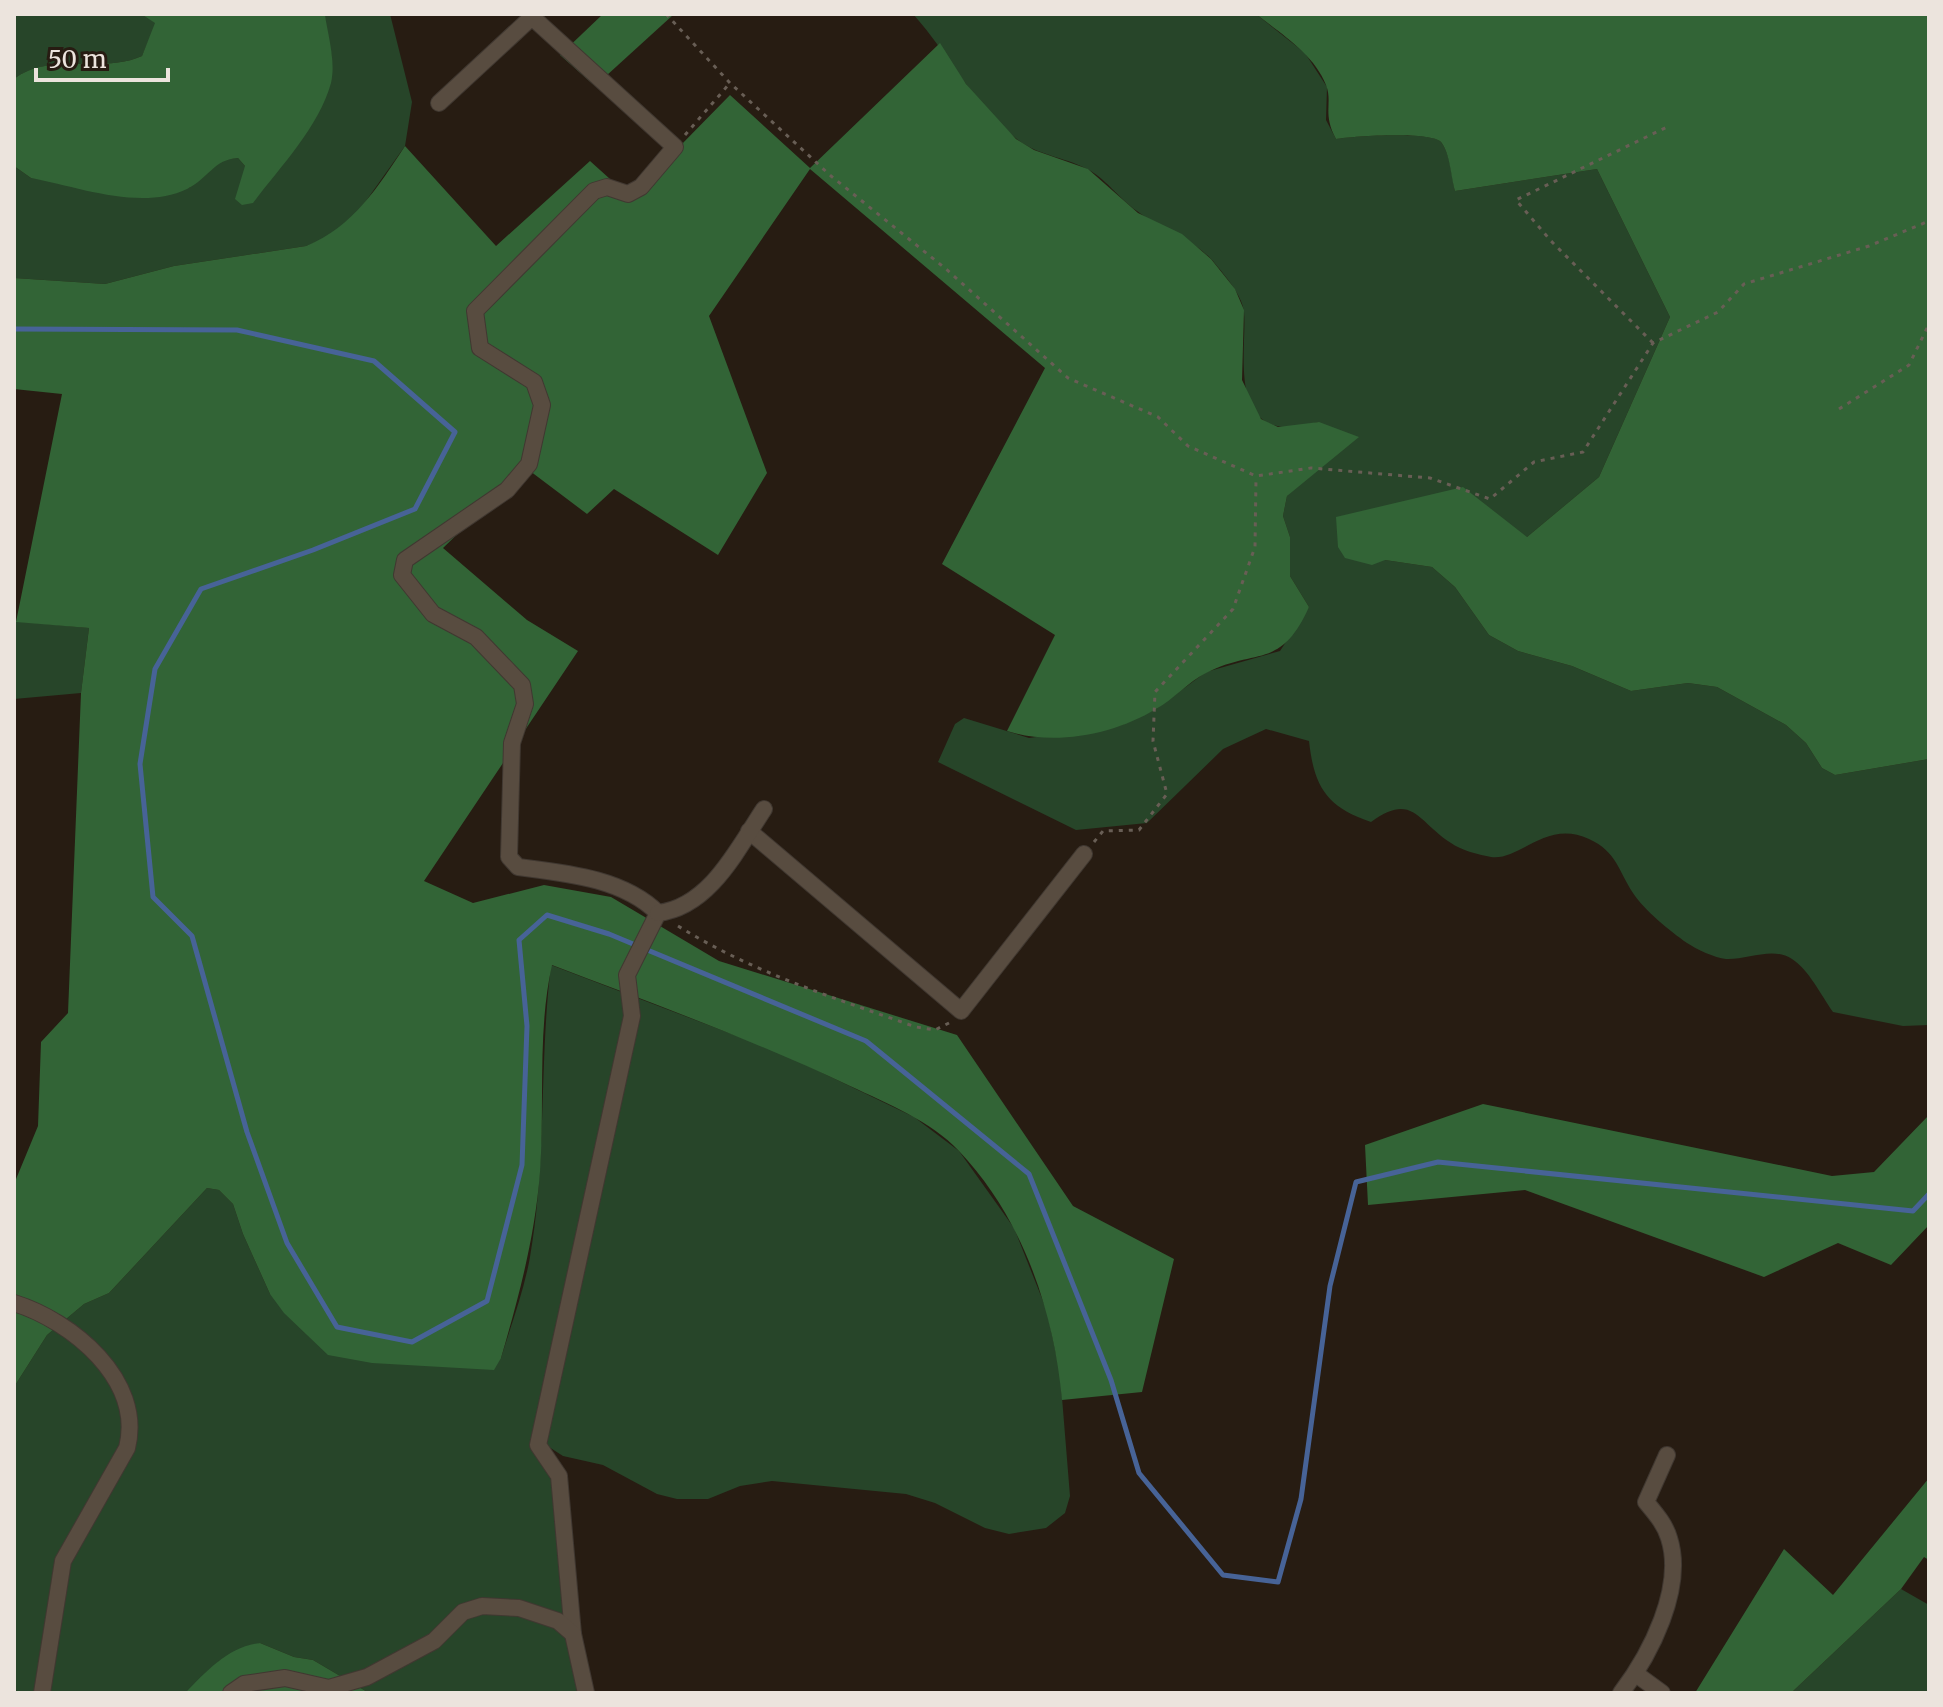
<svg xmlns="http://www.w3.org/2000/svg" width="1943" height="1707" viewBox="0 0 1943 1707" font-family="Merriweather,serif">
<rect width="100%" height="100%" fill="#271c12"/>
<!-- green -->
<g fill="#274529">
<path d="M14,14H141L156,23L142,56C103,74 51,51 14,79Z"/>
<polygon points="324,14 390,14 412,102 405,146 356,215 325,239 306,246 174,266 105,284 14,278 14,166 31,178 189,188 223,159 238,158 245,166 332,58"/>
<path d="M913,14H1256L1305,53L1327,87L1326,120L1336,139C1353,136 1432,131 1441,142C1450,153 1452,177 1455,191L1597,169L1670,317L1599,477L1527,537L1385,560L1432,567L1455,587L1489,635L1518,651L1572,666L1631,691L1688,683L1717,687L1786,725L1806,743L1822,768L1835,775L1929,759V1025L1903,1026L1833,1012C1821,995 1809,970 1792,959C1773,946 1747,960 1726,959C1715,958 1696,949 1687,943C1670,931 1644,910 1633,893C1618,870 1617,852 1589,839C1546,819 1520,861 1491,857C1480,855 1460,850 1451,843C1418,822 1413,791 1371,822C1326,807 1314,786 1309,741L1266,729L1223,749L1147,823L1076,830L938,762L955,724L964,718L1029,738L1122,725L1156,709L1206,672L1280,651L1309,607L1290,576V537L1283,516L1287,496L1295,486L1319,422C1307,424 1289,429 1277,426C1231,416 1247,344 1244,312C1242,294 1224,275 1213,261C1191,237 1162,230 1137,211C1119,199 1105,177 1085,168C1063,157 1038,155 1018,140C975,107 949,54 913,14Z"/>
<polygon points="14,621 89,628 81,693 14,699"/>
<path d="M551,965L779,1052L914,1117L959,1151L1014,1228L1047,1311L1060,1373L1070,1496L1065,1513L1046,1528L1009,1534L985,1528L935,1503L906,1494L772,1481L740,1486L708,1499H677L657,1494L603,1465L563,1456L535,1438L554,1477L577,1693H369L313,1660L294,1657L260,1643L219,1661L185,1693H14V1387L47,1335L84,1304L109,1293L207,1188L219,1190L233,1204L243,1234L270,1294L501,1358C511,1325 524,1291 530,1257C547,1161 539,1062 551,965Z"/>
<polygon points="1901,1589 1929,1605 1929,1693 1791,1693"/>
</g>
<!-- forest -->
<g fill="#326436">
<path d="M141,14L325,15C328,36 336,61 331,83C319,127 280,167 253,203L242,205L235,199L245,166L238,158C214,159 208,179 187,189C141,211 79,187 31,178L14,166V79C50,51 103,74 142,56L155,23Z"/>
<polygon points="603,14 673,15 595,86 560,55"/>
<path d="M1256,14H1929V759L1835,775L1822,768L1806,743L1786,725L1717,687L1688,683L1631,691L1572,666L1518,651L1489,635L1455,587L1432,567L1385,560L1372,565L1345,558L1338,547L1336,517L1463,487L1527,537L1599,477L1670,317L1597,169L1455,191C1451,177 1450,153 1441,142C1431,131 1353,136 1336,139C1322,113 1333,103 1326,85C1314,54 1281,34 1256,14Z"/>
<path d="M940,43L966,84L1016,139L1034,150L1088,169L1138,213L1182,234L1211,259L1235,289L1244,310L1242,380L1261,419L1278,427L1319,422L1359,437L1287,496L1283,516L1290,537V576L1309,607C1280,671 1256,647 1206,673C1188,682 1174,699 1156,709C1113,735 1054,746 1007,731L1055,635L942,564L1045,368L810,169L709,316L767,473L718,555L614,489L587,514L526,468L443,548L527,620L578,651L424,881L473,903L544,885L611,897L719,961L957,1035L1073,1206L1174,1259L1142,1392L1062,1400C1054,1311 1022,1217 959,1151C931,1121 888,1104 850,1086C753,1040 652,1003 552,965C537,1032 545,1104 540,1172C535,1237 519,1296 501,1358L494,1370L372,1363L328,1355L284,1313L270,1294L243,1234L233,1204L219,1190L207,1188L109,1293L84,1304L47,1335L14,1387V1184L38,1126L41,1042L68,1013L81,693L89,628L16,622L62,394L14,389V278L105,284L174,266L306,246C353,227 378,187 405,146L496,246L590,161L630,197L730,95L810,168Z"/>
<polygon points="1483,1104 1832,1176 1874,1172 1929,1115 1929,1225 1891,1265 1838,1243 1764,1277 1525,1190 1368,1205 1365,1145"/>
<polygon points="1929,1478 1929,1560 1924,1557 1901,1589 1791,1693 1695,1693 1784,1549 1833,1595"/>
<path d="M260,1643L294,1657L313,1660L369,1693H185C207,1671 228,1647 260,1643Z"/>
</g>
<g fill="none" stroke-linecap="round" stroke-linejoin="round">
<!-- stream -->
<polyline stroke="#476397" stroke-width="5" points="14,329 237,330 374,361 455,432 415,509 313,550 201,589 155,669 140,764 153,897 192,936 247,1132 287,1243 337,1327 412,1342 487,1301 522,1165 527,1026 519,940 547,915 609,934 866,1041 1029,1174 1111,1380 1139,1473 1223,1575 1278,1582 1301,1499 1330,1286 1356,1182 1438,1162 1913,1211 1929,1194"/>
<defs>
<g id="minor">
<path d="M439,103L532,17L675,147L641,187L628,194L607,187L594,191L475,311L480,348L534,382L542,405L529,464L507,490L405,560L402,575L433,614L476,637L522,685L525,704L512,743L509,857L518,867C565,873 623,878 658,913L627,975L632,1016L538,1445L559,1476L573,1634"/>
<polyline points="749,831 961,1011 1084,854"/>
<path d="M658,913C710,907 738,848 764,809"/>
<path d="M14,1303C72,1321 144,1380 127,1448L63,1561L42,1693"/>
<polyline points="1636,1674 1662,1693"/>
<polyline points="231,1693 244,1684 285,1678 329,1688 367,1677 434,1641 463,1612 482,1606 519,1608 558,1621 573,1634 586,1693"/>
<path d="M1621,1693C1650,1655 1685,1588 1669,1538C1665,1524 1655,1513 1646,1502L1667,1455"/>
</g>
</defs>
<!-- minor casing -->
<use href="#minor" stroke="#403831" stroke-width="18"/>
<!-- path -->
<g stroke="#685e55" stroke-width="3" stroke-dasharray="4 6" stroke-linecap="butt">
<polyline points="666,14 730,83 831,176 946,269 1068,378 1158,417 1188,446 1256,476 1311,468 1430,478 1490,499 1534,462 1583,452 1653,343 1718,312 1744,284 1869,246 1929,221"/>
<polyline points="685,135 730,83"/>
<polyline points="1653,343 1551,241 1516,200 1669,126"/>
<polyline points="1839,409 1909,365 1929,324"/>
<polyline points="1094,842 1103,831 1139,830 1167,794 1153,741 1155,692 1233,609 1255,547 1256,478"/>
<path d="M678,926C752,972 834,998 916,1027L935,1030L951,1022"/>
</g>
<!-- minor -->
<use href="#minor" stroke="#584c40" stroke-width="16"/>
</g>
<!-- border -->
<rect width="1943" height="1707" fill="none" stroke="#ece4dd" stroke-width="32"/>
<!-- scale -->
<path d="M36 68v12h132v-12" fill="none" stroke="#ece4dd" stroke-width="4"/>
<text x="48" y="68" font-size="24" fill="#ece4dd" stroke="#271c12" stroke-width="6" paint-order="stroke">50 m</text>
</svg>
